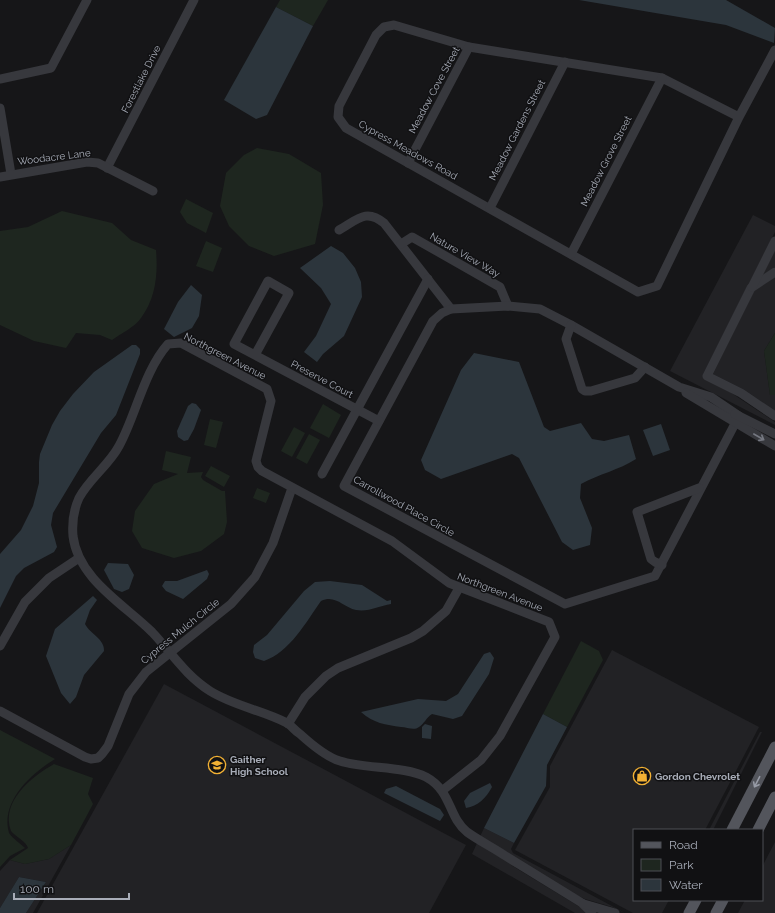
<svg xmlns="http://www.w3.org/2000/svg" width="775" height="913" viewBox="0 0 775 913" font-family="Raleway,sans-serif">
<rect width="100%" height="100%" fill="#161618"/>
<!-- built -->
<g fill="#222225">
<polygon points="753,215 775,226 775,232 703,374 775,422 775,425 670,371"/>
<polygon points="775,250 775,267 762,276"/>
<polygon points="775,277 775,333 764,351 770,395 775,395 775,411 743,389 713,374 754,291"/>
<polygon points="612,650 759,727 705,830 634,830 634,900 669,900 662,913 633,913 515,850 550,787 550,766"/>
<polygon points="164,684 466,845 429,913 37,913"/>
<polygon points="760,732 762,732 713,830 709,830"/>
<polygon points="484,828 514,843 511,849 513,853 625,913 612,907 585,899 511,865 580,907 586,913 575,913 472,854"/>
<polygon points="775,842 775,913 738,913 745,900 762,900 762,867"/>
<polygon points="71,845 33,913 26,913 46,882 19,877 0,908 0,871 10,860 25,864 49,859"/>
</g>
<!-- green -->
<g fill="#1e261f">
<polygon points="280,0 328,0 313,26 276,7"/>
<polygon points="257,148 289,154 321,173 323,205 315,244 274,256 249,246 229,226 220,206 226,173 244,155"/>
<polygon points="186,199 213,213 206,233 187,223 180,212"/>
<path d="M62,211L112,223L131,240L156,250C158,274 156,298 141,318C135,327 120,334 112,340L100,335L76,333L66,348L34,341L0,325V231L28,227Z"/>
<polygon points="206,241 222,248 213,272 196,266"/>
<polygon points="775,333 775,395 770,395 764,351"/>
<polygon points="323,404 341,415 329,438 310,428"/>
<polygon points="210,419 223,422 216,448 204,445"/>
<polygon points="294,427 305,433 292,457 281,451"/>
<polygon points="309,434 320,440 307,464 296,458"/>
<polygon points="166,451 191,457 187,473 203,472 201,477 203,480 222,491 225,491 227,522 224,534 201,551 174,558 142,548 132,531 135,511 154,484 178,474 162,470"/>
<polygon points="211,466 230,476 224,487 205,476"/>
<polygon points="257,488 270,493 266,503 253,498"/>
<polygon points="581,641 599,651 603,660 567,727 543,714"/>
<path d="M0,730L55,759C32,773 0,801 9,833C13,839 20,843 25,848L10,856L0,867Z"/>
<path d="M54,764L93,778L88,794L93,804L71,845L49,859L25,864L10,860L28,848C26,841 16,837 11,831C0,801 33,776 54,764Z"/>
</g>
<!-- water -->
<g fill="#2c353c">
<polygon points="579,0 726,0 775,28 774,43 726,25"/>
<polygon points="276,7 313,26 267,115 256,119 224,100"/>
<polygon points="331,246 343,253 355,268 361,282 362,297 344,336 323,354 317,362 304,352 316,336 331,304 321,288 300,268"/>
<polygon points="191,285 202,295 199,316 192,328 174,337 164,329 178,302"/>
<polygon points="132,345 136,345 140,349 140,354 116,415 101,433 53,513 51,525 57,547 54,552 24,568 16,576 0,608 0,554 21,530 33,506 39,483 39,462 40,454 52,425 60,411 73,394 94,372"/>
<path d="M474,353L519,362L544,427L550,431L581,423L592,439L604,441L629,435L636,459C619,470 599,474 581,484L580,498L592,528L590,545L573,550L562,542L519,458L512,454L441,479L425,470L421,460L461,370Z"/>
<polygon points="192,403 196,404 201,410 194,429 188,440 184,441 178,437 177,431 188,406"/>
<polygon points="661,424 670,450 653,456 643,430"/>
<polygon points="108,563 128,564 134,575 129,589 122,592 114,589 104,570"/>
<polygon points="207,570 209,574 207,579 183,599 166,591 162,586 165,581 177,581"/>
<path d="M330,581L362,585L387,601L391,600V604C379,606 369,612 356,610C343,607 335,594 321,601C306,622 290,652 264,661L255,658L253,652L254,645L267,635L304,591L315,582Z"/>
<path d="M93,596L97,600L90,610L85,624C90,634 105,639 104,651L84,675L76,697L70,704L61,693L46,656L55,629Z"/>
<path d="M490,652L494,658L489,674L462,716L453,719L432,714C426,718 424,724 419,727C414,731 407,727 401,727C386,725 373,723 361,712L418,699L446,701L458,694L484,654Z"/>
<polygon points="543,714 567,727 547,765 546,786 514,843 484,828"/>
<polygon points="425,724 432,726 431,739 422,738 422,727"/>
<path d="M490,783L492,787C486,798 478,806 466,808L464,801L470,793Z"/>
<polygon points="396,786 440,809 444,815 440,821 384,793 386,789"/>
<polygon points="19,877 46,882 26,913 0,913 0,908"/>
</g>
<g fill="none" stroke-linecap="round" stroke-linejoin="round">
<!-- minor -->
<g stroke="#37383d" stroke-width="9">
<polyline points="0,79 51,68 87,0"/>
<polyline points="0,108 11,174"/>
<polyline points="739,117 662,78 469,47 394,25 384,27 376,35 339,106 338,117 346,128 638,292 657,286 739,117 775,50"/>
<polyline points="408,163 469,47"/>
<polyline points="107,168 194,0"/>
<polyline points="0,177 87,162 98,163 153,191"/>
<polyline points="490,208 565,62"/>
<path d="M339,230C357,220 366,208 384,223L451,309"/>
<polyline points="401,244 412,237 500,287 508,306"/>
<polyline points="571,254 662,78"/>
<polyline points="775,272 751,288 707,376 741,393 775,416"/>
<polyline points="752,287 775,241"/>
<polygon points="508,306 540,309 571,325 679,387 711,397 739,416 655,576 565,604 344,486 433,321 442,313 451,309"/>
<polyline points="571,325 566,339 582,389 585,391 591,391 635,378 645,367"/>
<polyline points="255,355 289,293 268,281 234,344 379,421"/>
<polyline points="686,393 775,446"/>
<polyline points="735,414 775,434"/>
<polyline points="322,474 428,279"/>
<polyline points="662,565 655,562 651,559 637,512 699,488"/>
<polyline points="0,646 25,602 49,578 79,558"/>
<polyline points="0,711 85,757 91,759 98,758 102,754 108,746 129,694 146,672 231,604 255,577 273,543 292,488"/>
<polyline points="288,724 305,697 326,676 338,668 411,638 423,631 446,611 459,588"/>
<path d="M443,790L481,760L500,736L555,637L549,622L449,583L392,541L262,471L258,467L256,461L271,401L267,389L181,343L168,344C144,371 136,415 119,446C109,465 89,479 79,498C74,509 72,524 73,536C78,579 125,605 152,632C172,653 185,675 210,691C234,706 262,710 287,723C292,726 295,731 300,734C311,744 326,757 340,761C365,769 404,766 426,777C452,791 448,817 467,832C478,840 492,847 504,855C530,871 556,887 582,903L592,913"/>
<polyline points="584,904 615,913"/>
</g>
<!-- major -->
<g stroke="#53555c" stroke-width="11">
<polyline points="732,830 775,747"/>
<polyline points="758,830 775,797"/>
<polyline points="689,913 696,900"/>
<polyline points="716,913 723,900"/>
</g>
</g>
<!-- one-way arrows -->
<defs><path id="oneway-shaft" d="M-6 0H5M1.5-3L5.5 0L1.5 3" fill="none" stroke-width="1.6" stroke-linecap="round" stroke-linejoin="round"/></defs>
<use stroke="#757881" href="#oneway-shaft" transform="translate(759 437) rotate(30)"/>
<use stroke="#979ba6" href="#oneway-shaft" transform="translate(757 782) rotate(117)"/>
<!-- icons -->
<defs>
<symbol id="school-ring" viewBox="-11 -11 22 22"><circle r="9.5" fill="#111113" stroke="#f2b134" stroke-width="1.5"/><path d="M0-5L7-2L0 1L-7-2ZM-4 1L0 2.5L4 1V4Q0 6-4 4Z" fill="#f2b134"/></symbol>
<symbol id="shop-ring" viewBox="-11 -11 22 22"><circle r="9.5" fill="#111113" stroke="#f2b134" stroke-width="1.5"/><path d="M-5-2.5h2.3a2.7 3.5 0 0 1 5.4 0H5L5.5 6h-11ZM-1.5-2.5h3a1.5 2.3 0 0 0-3 0Z" fill="#f2b134"/></symbol>
</defs>
<g fill-rule="evenodd">
<use href="#school-ring" x="207" y="755" width="20" height="20"/>
<use href="#shop-ring" x="632" y="766" width="20" height="20"/>
</g>
<g text-anchor="middle" dominant-baseline="central" stroke-width="3" stroke-linejoin="round" paint-order="stroke">
<!-- street labels -->
<g font-size="10" fill="#a8adb8" stroke="#111113">
<text transform="translate(141 79) rotate(-63)">Forestlake Drive</text>
<text transform="translate(434 90) rotate(-62)">Meadow Cove Street</text>
<text transform="translate(517 130) rotate(-63)">Meadow Gardens Street</text>
<text transform="translate(408 150) rotate(29)">Cypress Meadows Road</text>
<text transform="translate(54 157) rotate(-7)">Woodacre Lane</text>
<text transform="translate(606 161) rotate(-63)">Meadow Grove Street</text>
<text transform="translate(465 255) rotate(30)">Nature View Way</text>
<text transform="translate(225 356) rotate(27)">Northgreen Avenue</text>
<text transform="translate(322 379) rotate(28)">Preserve Court</text>
<text transform="translate(404 506) rotate(29)">Carrollwood Place Circle</text>
<text transform="translate(500 592) rotate(21)">Northgreen Avenue</text>
<text transform="translate(180 631) rotate(-39)">Cypress Mulch Circle</text>
</g>
<!-- poi labels -->
<g font-size="10" font-weight="bold" fill="#a8adb8" stroke="#111113" text-anchor="start">
<text x="230" y="759">Gaither<tspan x="230" dy="12">High School</tspan></text>
<text x="655" y="776">Gordon Chevrolet</text>
</g>
</g>
<!-- legend -->
<rect x="633" y="829" width="130" height="72" fill="#111113" stroke="#4d4f55"/>
<rect x="641" y="842" width="20" height="6" fill="#53555c" stroke="#4d4f55"/>
<text x="669" y="849" font-size="12" fill="#a8adb8">Road</text>
<rect x="641" y="859" width="20" height="12" fill="#1e261f" stroke="#4d4f55"/>
<text x="669" y="869" font-size="12" fill="#a8adb8">Park</text>
<rect x="641" y="879" width="20" height="12" fill="#2c353c" stroke="#4d4f55"/>
<text x="669" y="889" font-size="12" fill="#a8adb8">Water</text>
<!-- scale -->
<path d="M14 893v6h115v-6" fill="none" stroke="#a8adb8" stroke-width="2"/>
<text x="20" y="893" font-size="12" fill="#a8adb8" stroke="#111113" stroke-width="3" paint-order="stroke">100 m</text>
</svg>
